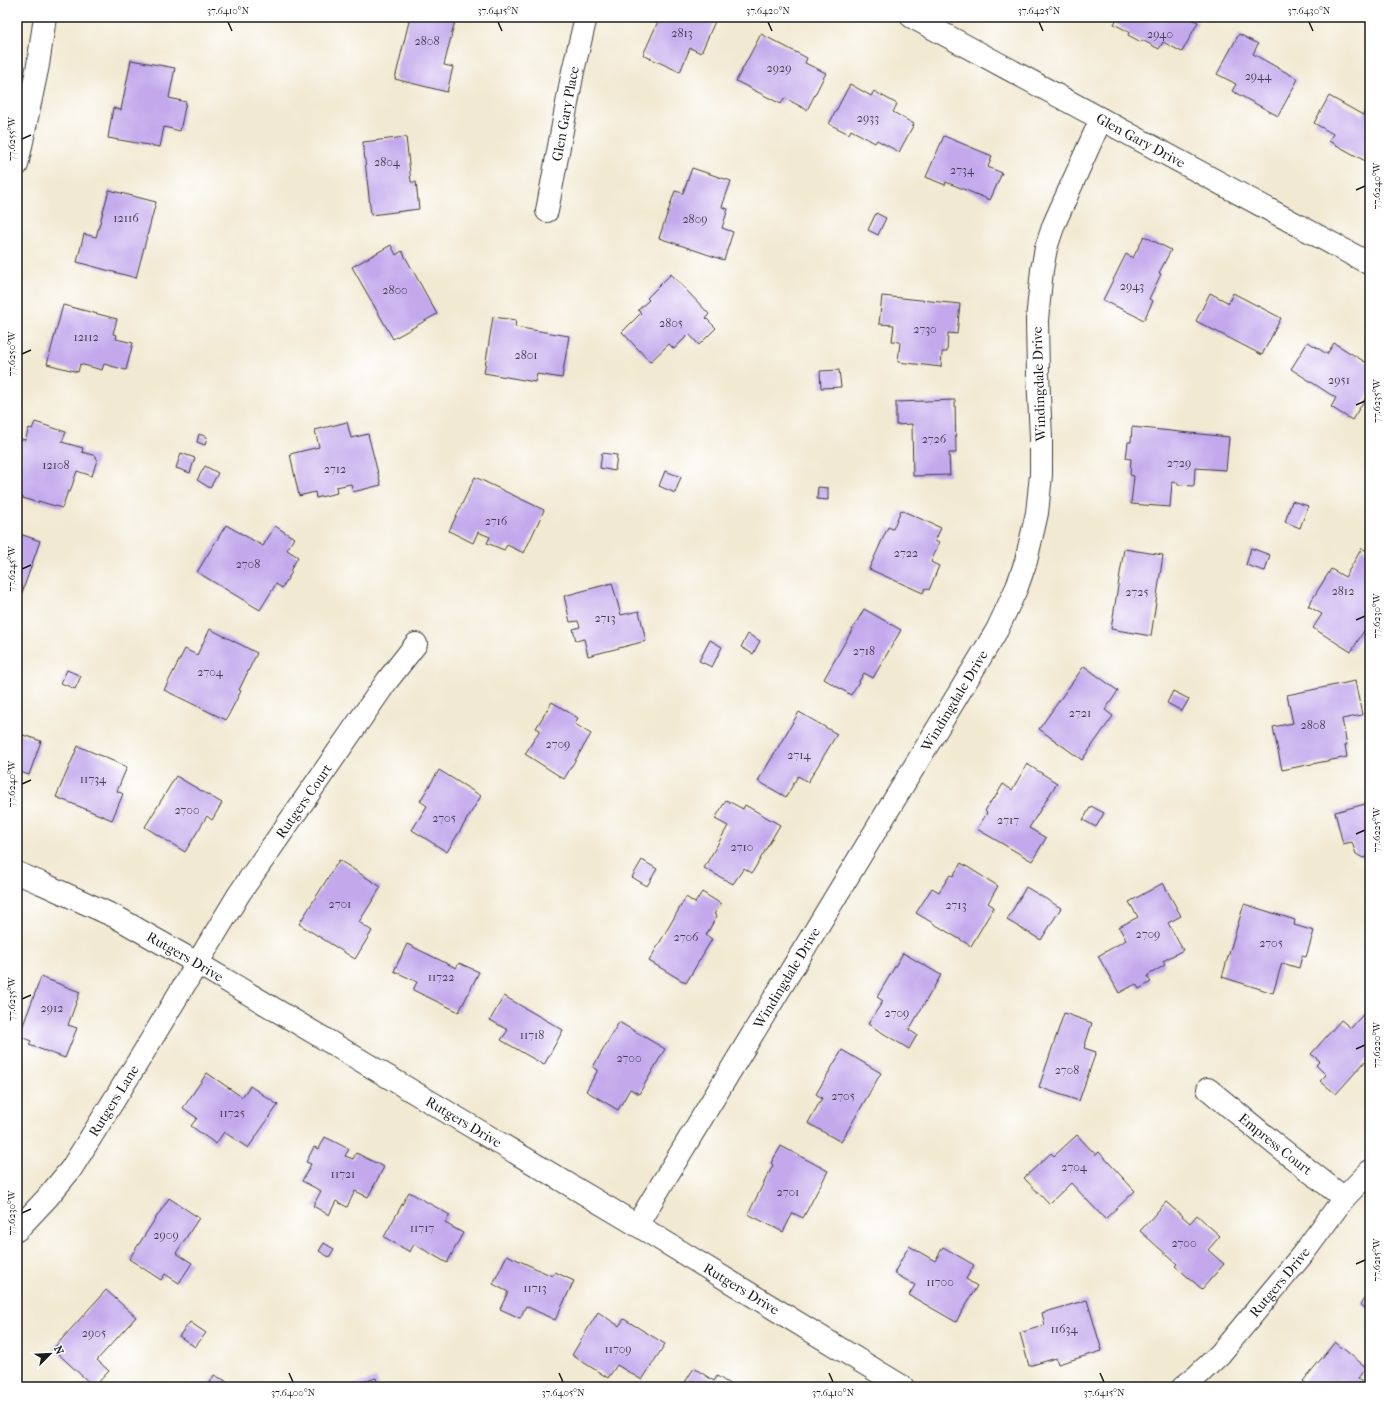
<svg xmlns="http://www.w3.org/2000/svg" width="1387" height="1404" viewBox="0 0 1387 1404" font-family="'IM FELL French Canon',serif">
<rect width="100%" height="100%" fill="#fff"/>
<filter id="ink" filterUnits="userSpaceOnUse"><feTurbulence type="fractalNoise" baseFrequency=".025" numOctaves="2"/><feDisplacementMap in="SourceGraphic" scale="8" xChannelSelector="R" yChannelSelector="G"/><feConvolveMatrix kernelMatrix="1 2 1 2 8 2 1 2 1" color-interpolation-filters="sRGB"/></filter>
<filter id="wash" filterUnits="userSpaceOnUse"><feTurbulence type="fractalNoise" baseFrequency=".012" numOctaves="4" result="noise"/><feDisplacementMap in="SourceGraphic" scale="16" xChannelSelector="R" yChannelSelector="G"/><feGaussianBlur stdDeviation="0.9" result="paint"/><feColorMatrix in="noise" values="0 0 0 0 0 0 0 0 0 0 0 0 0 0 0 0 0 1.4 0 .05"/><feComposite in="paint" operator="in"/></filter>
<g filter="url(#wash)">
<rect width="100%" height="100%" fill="#f2e9d2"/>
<g id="blocks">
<!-- building -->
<g fill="#c3a9ec">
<polygon points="410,17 456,17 444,65 453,67 447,92 395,79"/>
<polygon points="660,17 717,17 701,53 690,48 680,72 643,55"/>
<polygon points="1118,17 1188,17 1198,22 1182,52 1163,42 1159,49 1142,40 1141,42 1128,35 1129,32 1114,24"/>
<polygon points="761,34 807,58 805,63 826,73 807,110 785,98 781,104 736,81"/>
<polygon points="1239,34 1258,44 1253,54 1298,79 1278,116 1232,91 1236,84 1217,74"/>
<polygon points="131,60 175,68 169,98 186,102 180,131 164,127 160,147 108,138 113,108 121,110"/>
<polygon points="850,84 871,96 874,91 897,104 893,112 914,124 899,152 877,140 875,143 851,130 849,134 829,124"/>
<polygon points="1329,96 1363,115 1368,107 1370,108 1370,161 1369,163 1329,141 1333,134 1314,123"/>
<polygon points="944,136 992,156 988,167 1002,173 990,200 946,182 945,185 926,177"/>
<polygon points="406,137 411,182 416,182 419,209 371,215 363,142"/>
<polygon points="692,168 731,181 722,207 728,209 722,228 733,232 724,260 659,238 675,191 683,193"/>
<polygon points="109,190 156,202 136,278 77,262 84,234 96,237"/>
<polygon points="876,213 886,218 878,235 868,230"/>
<polygon points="1144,236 1171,250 1159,273 1161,274 1149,299 1153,301 1144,320 1103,300 1126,254 1133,258"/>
<polygon points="391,245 396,255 402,251 437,314 393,339 352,267"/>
<polygon points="671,274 709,314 706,318 716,328 699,345 689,334 674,349 669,344 650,362 622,332 641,313 638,310 649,300 647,298"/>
<polygon points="1210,293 1229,303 1233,293 1281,318 1262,355 1196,321"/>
<polygon points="882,296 960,304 957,334 948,333 947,352 942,352 941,367 898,362 900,342 892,341 894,325 879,324"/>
<polygon points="63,305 117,319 113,334 117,335 116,339 133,343 126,370 104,364 102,370 80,364 78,372 47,364"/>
<polygon points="493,317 516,320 515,327 569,336 562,378 537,374 535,382 484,373"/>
<polygon points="1308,342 1327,354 1334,343 1370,365 1370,391 1352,420 1331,407 1336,398 1291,369"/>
<polygon points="839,370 841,387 821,388 820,371"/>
<polygon points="955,400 956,453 949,453 950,475 913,476 912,424 896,425 896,402"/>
<polygon points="35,422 66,432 62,442 83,448 82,452 96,456 97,460 92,476 77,471 70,492 68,491 62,508 38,501 38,503 17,496 17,446 19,438 25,440 29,428 32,429"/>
<polygon points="347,422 351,438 368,434 381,485 353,492 351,484 336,487 337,493 316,498 315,492 299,496 290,454 319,447 315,430"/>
<polygon points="1132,427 1229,437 1226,470 1195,468 1194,486 1178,485 1178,483 1172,482 1170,507 1131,504 1134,476 1130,475 1131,459 1126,458 1128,442 1131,442"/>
<polygon points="199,434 207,437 205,445 197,442"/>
<polygon points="181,453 195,458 190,473 176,468"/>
<polygon points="602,453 617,455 615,471 600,468"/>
<polygon points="205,466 218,473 210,488 197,480"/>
<polygon points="665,471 681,477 675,493 659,486"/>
<polygon points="475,477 544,510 524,553 507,545 504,550 487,543 490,537 478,532 473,543 449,531"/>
<polygon points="818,487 828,488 828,500 817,499"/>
<polygon points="1292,501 1308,506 1300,528 1285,522"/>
<polygon points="901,510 941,528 935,541 939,543 931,562 939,566 929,590 925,588 923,593 869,569 888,527 893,529"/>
<polygon points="226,525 263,546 275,526 294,538 287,550 298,557 290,571 292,572 282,588 276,584 260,610 197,572"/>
<polygon points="17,533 40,541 17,607"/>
<polygon points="1251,548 1270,555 1265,571 1246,565"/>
<polygon points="1362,548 1370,553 1370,621 1351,652 1313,628 1322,614 1308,606 1331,569 1345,577"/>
<polygon points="1124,549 1163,555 1151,636 1111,629"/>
<polygon points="612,583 621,615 639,611 646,641 588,656 584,639 576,641 573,629 580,627 578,621 570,622 564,596"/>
<polygon points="864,609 901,630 873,678 864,673 851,695 824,679"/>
<polygon points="210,629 257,653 239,690 241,691 226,720 164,690 185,649 197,655"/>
<polygon points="748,634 760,641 753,654 741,647"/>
<polygon points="710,640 722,647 712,667 699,661"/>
<polygon points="1084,666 1118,691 1105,710 1113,716 1082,760 1039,729"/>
<polygon points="67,670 81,676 75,689 61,683"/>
<polygon points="1355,681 1362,715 1342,719 1347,745 1345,745 1347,757 1282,770 1273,727 1293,723 1287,695"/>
<polygon points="1173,691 1189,699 1182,711 1167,703"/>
<polygon points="552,702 578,718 575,724 591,734 564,779 525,754 540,730 536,728"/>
<polygon points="799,712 837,734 808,782 798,776 786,797 758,781"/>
<polygon points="17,733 41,741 29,775 20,772 17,779"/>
<polygon points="78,746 127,767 117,791 123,794 112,820 56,797"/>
<polygon points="1027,764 1057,783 1029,828 1046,838 1032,861 977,829 987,813 985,811 993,798 994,799 1003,784 1012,790"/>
<polygon points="439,770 481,796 447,852 412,830 427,806 420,801"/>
<polygon points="176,776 222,803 212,820 207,816 185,852 145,827"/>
<polygon points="726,800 743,809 745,805 780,825 752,873 744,868 733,884 704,868 728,826 715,819"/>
<polygon points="1369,803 1370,807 1370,856 1363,858 1356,854 1352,842 1343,844 1335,812"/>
<polygon points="1091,806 1104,813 1096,827 1083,820"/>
<polygon points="339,860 381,887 359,922 372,931 355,959 299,924"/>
<polygon points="642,860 657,869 647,886 632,877"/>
<polygon points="961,863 998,886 988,903 994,907 971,946 916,913 932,888 939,892 950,875 953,876"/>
<polygon points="1163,883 1181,916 1168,923 1183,950 1163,961 1165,965 1147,976 1151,982 1139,989 1136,984 1119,993 1098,956 1126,940 1119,927 1138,917 1129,902"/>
<polygon points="1026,887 1061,908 1041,940 1007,920"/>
<polygon points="702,892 721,904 714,914 717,916 706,935 712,939 686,983 649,961 686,897 695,903"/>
<polygon points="1244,904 1295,920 1294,925 1314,931 1306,957 1302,956 1299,968 1282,963 1273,993 1222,977"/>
<polygon points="407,944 456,968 459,963 479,972 459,1012 413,990 417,982 394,971"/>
<polygon points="903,953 941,975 909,1030 917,1035 909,1049 868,1024 883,1001 877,997"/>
<polygon points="41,977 80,992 68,1025 77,1028 65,1058 29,1045 31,1041 19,1036"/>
<polygon points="504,996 563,1030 544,1065 501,1040 508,1030 490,1020"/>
<polygon points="1368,1009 1370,1011 1370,1056 1336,1094 1320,1081 1326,1075 1316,1065 1320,1061 1311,1054 1341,1020 1351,1028"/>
<polygon points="1064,1013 1092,1023 1084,1048 1096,1052 1079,1101 1039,1087"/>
<polygon points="619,1022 665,1049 639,1094 630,1089 618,1110 586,1091 598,1070 593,1067"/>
<polygon points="842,1050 881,1073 841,1142 808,1123 822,1098 816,1094"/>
<polygon points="207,1073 242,1097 250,1086 278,1105 248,1148 224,1132 216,1144 191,1126 197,1118 183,1108"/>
<polygon points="1077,1135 1096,1155 1099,1152 1135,1191 1105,1219 1071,1183 1049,1204 1024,1178 1051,1153 1054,1156"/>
<polygon points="325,1137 349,1149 345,1156 353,1159 356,1153 384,1167 368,1197 355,1191 347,1207 336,1201 329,1215 313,1206 321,1191 302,1181 311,1164 306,1162 314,1147 319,1149"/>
<polygon points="781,1146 828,1171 803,1218 793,1213 783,1232 748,1214 773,1165 771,1163"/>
<polygon points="409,1192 450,1215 445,1223 463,1233 447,1263 414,1244 410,1252 384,1237"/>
<polygon points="169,1198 199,1218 176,1253 192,1263 179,1283 165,1274 161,1280 129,1259"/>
<polygon points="1166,1202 1190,1223 1197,1215 1220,1236 1208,1250 1224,1264 1202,1289 1175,1266 1177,1264 1140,1231"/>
<polygon points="324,1243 334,1249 329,1257 319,1251"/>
<polygon points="909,1246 935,1261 943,1247 974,1265 966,1279 977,1286 956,1322 909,1295 915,1285 894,1273"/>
<polygon points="507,1255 552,1276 555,1272 574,1281 555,1320 526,1306 520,1318 500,1309 508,1292 493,1284"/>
<polygon points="106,1290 136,1317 97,1360 109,1371 94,1387 53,1349"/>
<polygon points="1370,1292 1370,1312 1360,1304"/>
<polygon points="1087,1300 1102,1351 1058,1364 1056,1358 1029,1366 1020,1333 1045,1325 1042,1313"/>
<polygon points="598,1312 619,1326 624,1319 665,1344 642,1380 617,1365 608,1378 572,1355"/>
<polygon points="190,1322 206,1333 195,1347 179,1336"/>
<polygon points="1335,1342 1367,1368 1358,1378 1369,1387 1308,1387 1309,1386 1303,1381"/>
<polygon points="694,1368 714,1381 717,1376 734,1387 682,1387"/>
<polygon points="214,1375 238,1387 208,1387"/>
<polygon points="376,1378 379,1387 347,1387"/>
</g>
</g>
</g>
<g filter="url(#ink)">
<use href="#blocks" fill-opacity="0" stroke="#3c3b37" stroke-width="1"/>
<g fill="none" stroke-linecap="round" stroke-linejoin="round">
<defs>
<g id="minor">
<path id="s1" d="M912,17L1370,264"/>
<polyline points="17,165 38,65 45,17"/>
<path id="s2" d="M547,211L573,71L586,17"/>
<path id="s3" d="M17,873L41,883L116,917L197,963L637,1225L903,1387"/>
<path id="s4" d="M1208,1089L1275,1144L1344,1198"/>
<path id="s5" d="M637,1225L997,630L1017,587L1026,561L1037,513L1041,475V438L1038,374L1037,320L1042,270L1046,248L1054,224L1101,119"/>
<path id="s6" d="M17,1230L47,1198L71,1169L142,1055L239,894L387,681L416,644"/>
<path id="s7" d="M1183,1387L1198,1375L1220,1354L1302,1255L1344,1198L1370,1171"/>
</g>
</defs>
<!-- minor casing -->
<use href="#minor" stroke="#3c3b37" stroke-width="24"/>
<!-- minor -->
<use href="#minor" stroke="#fff" stroke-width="22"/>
</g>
</g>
<!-- ticks -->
<path fill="none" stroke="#1c1c1c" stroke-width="1.5" d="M228,22L232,31M498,22L502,31M768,22L772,31M1039,22L1043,31M1309,22L1313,31M22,139L31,135M1356,190L1365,186M22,354L31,350M1356,405L1365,401M22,569L31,565M1356,620L1365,616M22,784L31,780M1356,834L1365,830M22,999L31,995M1356,1049L1365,1045M22,1213L31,1209M1356,1264L1365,1260M289,1373L293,1382M559,1373L563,1382M829,1373L833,1382M1100,1373L1104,1382"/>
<g text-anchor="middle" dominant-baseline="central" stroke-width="3" stroke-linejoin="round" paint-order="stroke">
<!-- number labels -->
<g font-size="12" fill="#463f50">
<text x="682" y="33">2813</text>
<text x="1160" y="34">2940</text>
<text x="427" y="41">2808</text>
<text x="779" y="68">2929</text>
<text x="1258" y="76">2944</text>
<text x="868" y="118">2933</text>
<text x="387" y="162">2804</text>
<text x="962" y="170">2734</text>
<text x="126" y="218">12116</text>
<text x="695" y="219">2809</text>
<text x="1132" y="286">2943</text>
<text x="395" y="290">2800</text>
<text x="671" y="323">2805</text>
<text x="925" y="329">2730</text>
<text x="86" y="337">12112</text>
<text x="526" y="355">2801</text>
<text x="1339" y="380">2951</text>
<text x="934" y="439">2726</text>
<text x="1179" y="463">2729</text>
<text x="56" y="465">12108</text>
<text x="335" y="469">2712</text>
<text x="496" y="521">2716</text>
<text x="906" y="553">2722</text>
<text x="248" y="564">2708</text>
<text x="1343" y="591">2812</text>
<text x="1137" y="592">2725</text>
<text x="605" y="618">2713</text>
<text x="864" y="651">2718</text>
<text x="210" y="672">2704</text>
<text x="1080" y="713">2721</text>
<text x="1313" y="725">2808</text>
<text x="558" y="744">2709</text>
<text x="799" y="755">2714</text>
<text x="93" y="779">11734</text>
<text x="187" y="810">2700</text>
<text x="444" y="818">2705</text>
<text x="1008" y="820">2717</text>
<text x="742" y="847">2710</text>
<text x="340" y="904">2701</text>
<text x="956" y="905">2713</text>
<text x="1148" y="934">2709</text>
<text x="686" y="937">2706</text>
<text x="1271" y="943">2705</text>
<text x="441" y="977">11722</text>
<text x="52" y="1008">2912</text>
<text x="897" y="1013">2709</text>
<text x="532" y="1035">11718</text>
<text x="629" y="1058">2700</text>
<text x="1067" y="1070">2708</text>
<text x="843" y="1096">2705</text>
<text x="232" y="1113">11725</text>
<text x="1074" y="1167">2704</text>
<text x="343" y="1174">11721</text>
<text x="788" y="1192">2701</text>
<text x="422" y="1228">11717</text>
<text x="166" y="1235">2909</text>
<text x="1184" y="1243">2700</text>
<text x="940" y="1282">11700</text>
<text x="535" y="1288">11713</text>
<text x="1064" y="1329">11634</text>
<text x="94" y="1333">2905</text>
<text x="618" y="1349">11709</text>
</g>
<!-- street labels -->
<g font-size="14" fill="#1c1c1c" stroke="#fff">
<text stroke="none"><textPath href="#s2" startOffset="99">Glen Gary Place</textPath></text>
<text stroke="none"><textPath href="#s1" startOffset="260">Glen Gary Drive</textPath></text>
<text transform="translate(1039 384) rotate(-92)">Windingdale Drive</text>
<text stroke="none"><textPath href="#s5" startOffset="613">Windingdale Drive</textPath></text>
<text stroke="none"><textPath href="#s6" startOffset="517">Rutgers Court</textPath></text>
<text stroke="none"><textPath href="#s3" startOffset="188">Rutgers Drive</textPath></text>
<text stroke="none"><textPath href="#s5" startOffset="289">Windingdale Drive</textPath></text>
<text stroke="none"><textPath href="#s6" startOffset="162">Rutgers Lane</textPath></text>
<text stroke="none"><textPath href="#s3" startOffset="512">Rutgers Drive</textPath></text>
<text stroke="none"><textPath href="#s4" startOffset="87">Empress Court</textPath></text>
<text stroke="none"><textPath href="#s7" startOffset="143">Rutgers Drive</textPath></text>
<text stroke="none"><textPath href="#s3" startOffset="836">Rutgers Drive</textPath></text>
</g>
</g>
<!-- margin -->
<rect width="1387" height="1404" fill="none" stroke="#fff" stroke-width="44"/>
<!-- north arrow -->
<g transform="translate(50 1354) rotate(66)" stroke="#ffffff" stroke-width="3" paint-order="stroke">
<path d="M0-3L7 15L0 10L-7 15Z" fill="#1c1c1c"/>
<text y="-6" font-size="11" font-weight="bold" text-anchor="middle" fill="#1c1c1c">N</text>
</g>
<rect x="22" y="22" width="1343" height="1360" fill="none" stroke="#1c1c1c" stroke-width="1.5"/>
<g font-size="10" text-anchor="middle" fill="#1c1c1c">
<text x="228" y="14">37.6410°N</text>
<text x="498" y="14">37.6415°N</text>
<text x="768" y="14">37.6420°N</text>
<text x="1039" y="14">37.6425°N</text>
<text x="1309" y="14">37.6430°N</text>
<text transform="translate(11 139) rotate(-90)" y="4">77.6255°W</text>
<text transform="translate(1376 186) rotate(-90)" y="4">77.6240°W</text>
<text transform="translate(11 354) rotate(-90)" y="4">77.6250°W</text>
<text transform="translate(1376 401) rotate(-90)" y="4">77.6235°W</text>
<text transform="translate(11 569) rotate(-90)" y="4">77.6245°W</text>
<text transform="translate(1376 616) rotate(-90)" y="4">77.6230°W</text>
<text transform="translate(11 784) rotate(-90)" y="4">77.6240°W</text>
<text transform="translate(1376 830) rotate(-90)" y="4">77.6225°W</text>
<text transform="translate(11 999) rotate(-90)" y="4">77.6235°W</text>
<text transform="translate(1376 1045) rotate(-90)" y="4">77.6220°W</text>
<text transform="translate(11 1213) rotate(-90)" y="4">77.6230°W</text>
<text transform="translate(1376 1260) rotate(-90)" y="4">77.6215°W</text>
<text x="293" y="1396">37.6400°N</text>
<text x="563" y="1396">37.6405°N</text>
<text x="833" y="1396">37.6410°N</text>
<text x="1104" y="1396">37.6415°N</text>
</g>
</svg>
